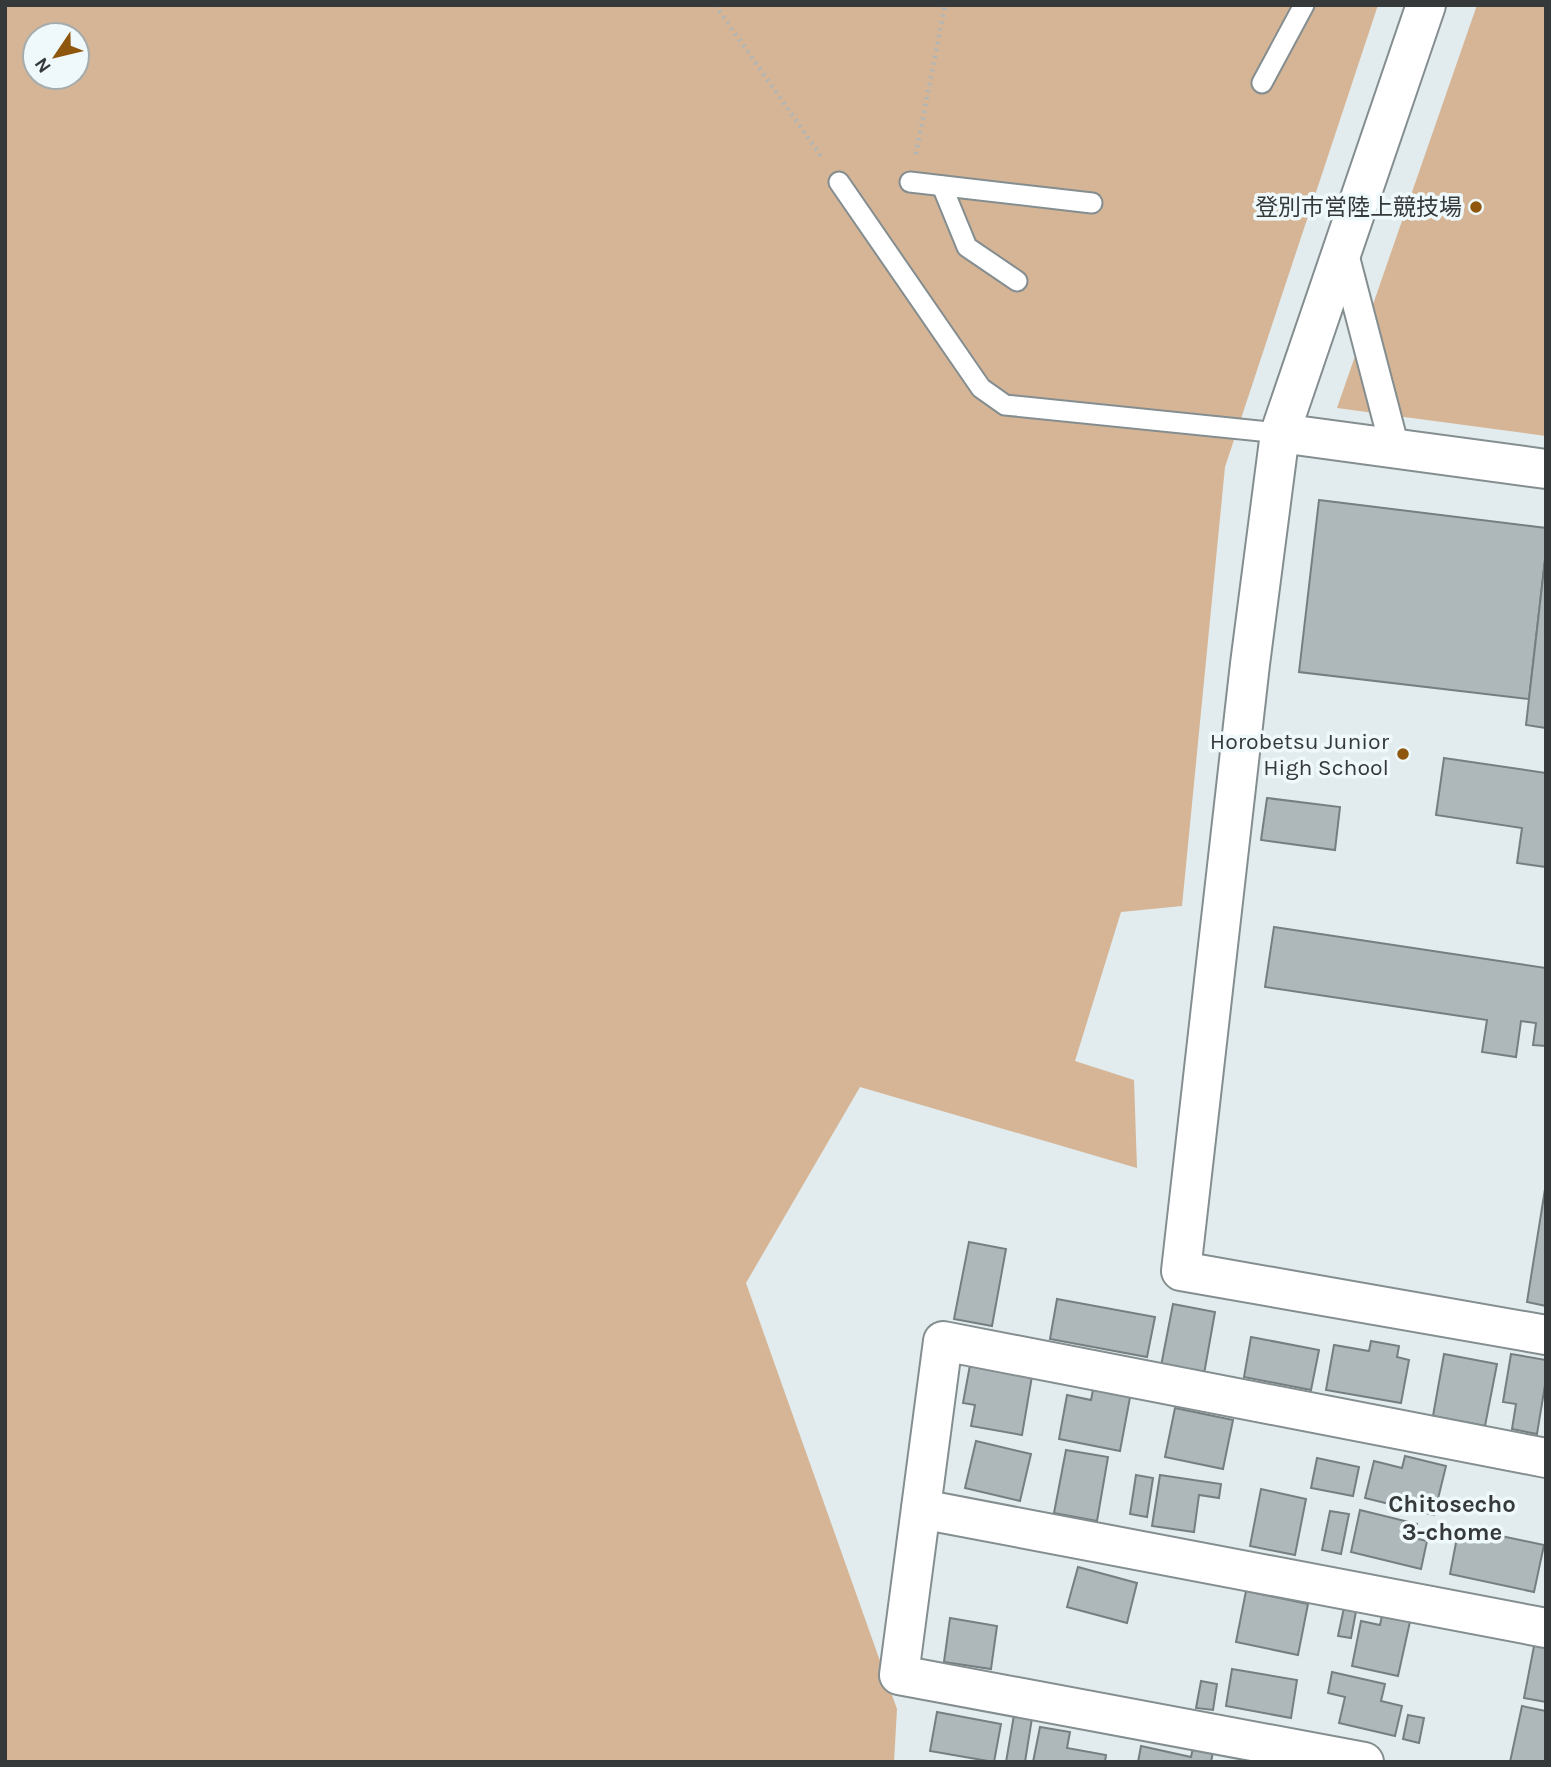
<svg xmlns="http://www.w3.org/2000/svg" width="1551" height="1767" viewBox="0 0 1551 1767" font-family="Karla,'Noto Sans JP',sans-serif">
<rect width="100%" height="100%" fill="#e2ecee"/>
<!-- green -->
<g fill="#d5b596" fill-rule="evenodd">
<path d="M5,5H1378L1225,467L1182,906L1121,912L1075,1061L1134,1080L1137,1168L860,1087L746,1283L897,1709L894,1762H5ZM35,35H77V77H35Z"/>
<polygon points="1477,5 1546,5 1546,436 1337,408"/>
</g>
<!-- building -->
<g fill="#aeb8ba" stroke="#757e80" stroke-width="2">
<polygon points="1319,500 1546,528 1546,551 1529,699 1299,672"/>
<polygon points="1546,551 1546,728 1526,725"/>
<polygon points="1444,758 1546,773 1546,867 1517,863 1522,828 1436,815"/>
<polygon points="1267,798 1340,807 1335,850 1261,840"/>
<polygon points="1274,927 1546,968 1546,1046 1533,1045 1536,1023 1521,1021 1516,1057 1482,1052 1487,1020 1265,987"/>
<polygon points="1546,1183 1546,1306 1527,1302"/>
<polygon points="969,1242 1006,1249 992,1326 954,1319"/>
<polygon points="1057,1299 1155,1317 1147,1357 1050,1339"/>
<polygon points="1173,1304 1215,1312 1204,1374 1161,1366"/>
<polygon points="1251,1337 1319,1350 1311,1390 1244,1377"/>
<polygon points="1371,1341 1399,1346 1397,1357 1409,1360 1401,1403 1326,1390 1334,1345 1369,1351"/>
<polygon points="1444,1354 1497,1364 1485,1426 1433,1416"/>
<polygon points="1511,1354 1546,1360 1546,1379 1537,1434 1512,1429 1516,1404 1503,1402"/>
<polygon points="970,1365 1032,1376 1022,1435 971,1426 975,1405 963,1403"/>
<polygon points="1094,1385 1131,1392 1120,1451 1059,1439 1067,1395 1091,1400"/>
<polygon points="1175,1408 1233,1420 1223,1469 1165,1457"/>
<polygon points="976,1441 1031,1454 1020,1501 965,1488"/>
<polygon points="1066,1450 1108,1457 1097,1521 1054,1513"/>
<polygon points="1405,1456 1446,1466 1434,1515 1365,1498 1374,1461 1402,1468"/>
<polygon points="1317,1458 1359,1467 1353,1496 1311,1488"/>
<polygon points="1136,1475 1153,1478 1147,1517 1130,1514"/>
<polygon points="1160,1475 1221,1484 1219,1498 1199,1495 1194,1532 1152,1526"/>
<polygon points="1261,1489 1306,1499 1295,1555 1250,1546"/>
<polygon points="1360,1510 1417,1524 1414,1538 1427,1541 1421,1569 1351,1552"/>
<polygon points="1330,1511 1349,1514 1341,1554 1322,1550"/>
<polygon points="1459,1527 1544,1545 1534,1592 1450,1574"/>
<polygon points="1078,1567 1137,1583 1127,1623 1067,1607"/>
<polygon points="1246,1591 1308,1604 1298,1655 1236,1642"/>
<polygon points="1345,1603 1357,1606 1351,1638 1338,1636"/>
<polygon points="1383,1611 1411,1617 1398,1676 1352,1666 1361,1621 1380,1625"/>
<polygon points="950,1618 997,1626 991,1669 944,1662"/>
<polygon points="1535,1641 1546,1643 1546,1702 1524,1698"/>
<polygon points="1232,1669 1297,1680 1291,1718 1226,1706"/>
<polygon points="1332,1672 1385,1684 1381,1701 1402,1706 1395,1736 1339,1723 1345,1697 1328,1693"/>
<polygon points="1201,1681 1217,1684 1213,1710 1196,1708"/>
<polygon points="1522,1706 1546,1711 1546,1762 1510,1762"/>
<polygon points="937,1712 1001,1724 994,1762 930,1751"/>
<polygon points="1014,1715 1032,1718 1025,1762 1006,1762"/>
<polygon points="1408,1715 1424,1718 1419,1743 1403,1739"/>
<polygon points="1040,1727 1070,1732 1067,1748 1106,1755 1105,1762 1033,1762"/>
<polygon points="1194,1743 1214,1747 1211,1762 1138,1762 1141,1746 1191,1757"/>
</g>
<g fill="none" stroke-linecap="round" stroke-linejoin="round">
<defs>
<g id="service">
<polyline points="1262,83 1304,5"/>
<polyline points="839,182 981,388 1005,405 1280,433"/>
<polyline points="910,182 1092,203"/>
<polyline points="942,186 967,247 1017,281"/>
</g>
<polyline id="pedestrian" points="1343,250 1395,449"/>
<g id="minor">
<polyline points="1426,5 1280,433 1250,664 1181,1271 1546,1335"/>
<polyline points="1280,433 1546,469"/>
<polyline points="921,1509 1546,1628"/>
<polyline points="1364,1762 899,1675 943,1341 1546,1458"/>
</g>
</defs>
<!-- service casing -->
<use href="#service" stroke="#848d8f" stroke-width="23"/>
<!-- pedestrian casing -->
<use href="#pedestrian" stroke="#848d8f" stroke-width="32"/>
<!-- minor casing -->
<use href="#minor" stroke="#848d8f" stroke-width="42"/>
<!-- path -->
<g stroke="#aeb6b8" stroke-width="4.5" stroke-dasharray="2 5" stroke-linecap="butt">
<polyline points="715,5 823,159"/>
<polyline points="916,154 945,5"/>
</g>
<!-- service -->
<use href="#service" stroke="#fff" stroke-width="19"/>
<!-- pedestrian -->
<use href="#pedestrian" stroke="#fff" stroke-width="28"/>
<!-- minor -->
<use href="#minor" stroke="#fff" stroke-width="38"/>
</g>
<!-- markers -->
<g fill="#8e570d" stroke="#eff9fb" stroke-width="2.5">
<circle cx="1476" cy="207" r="7"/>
<circle cx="1403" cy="754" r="7"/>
</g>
<g text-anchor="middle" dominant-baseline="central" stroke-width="7" stroke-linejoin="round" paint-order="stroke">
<!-- poi labels -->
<g font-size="23" fill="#36393a" stroke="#eff9fb" text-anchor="end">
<text x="1462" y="207">登別市営陸上競技場</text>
<text x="1389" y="741">Horobetsu Junior<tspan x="1389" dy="26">High School</tspan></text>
</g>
<!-- neighbourhood labels -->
<g font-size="24" font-weight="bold" fill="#36393a" stroke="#eff9fb">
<text x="1452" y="1504">Chitosecho<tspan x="1452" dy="28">3-chome</tspan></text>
</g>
</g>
<!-- border -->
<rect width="1551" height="1767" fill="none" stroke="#36393a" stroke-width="14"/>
<!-- north arrow -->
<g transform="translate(56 56) rotate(235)"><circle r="33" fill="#eff9fb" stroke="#a5acae" stroke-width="2"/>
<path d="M0-5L12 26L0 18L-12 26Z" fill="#8e570d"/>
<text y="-10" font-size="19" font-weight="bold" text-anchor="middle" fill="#36393a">N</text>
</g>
</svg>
